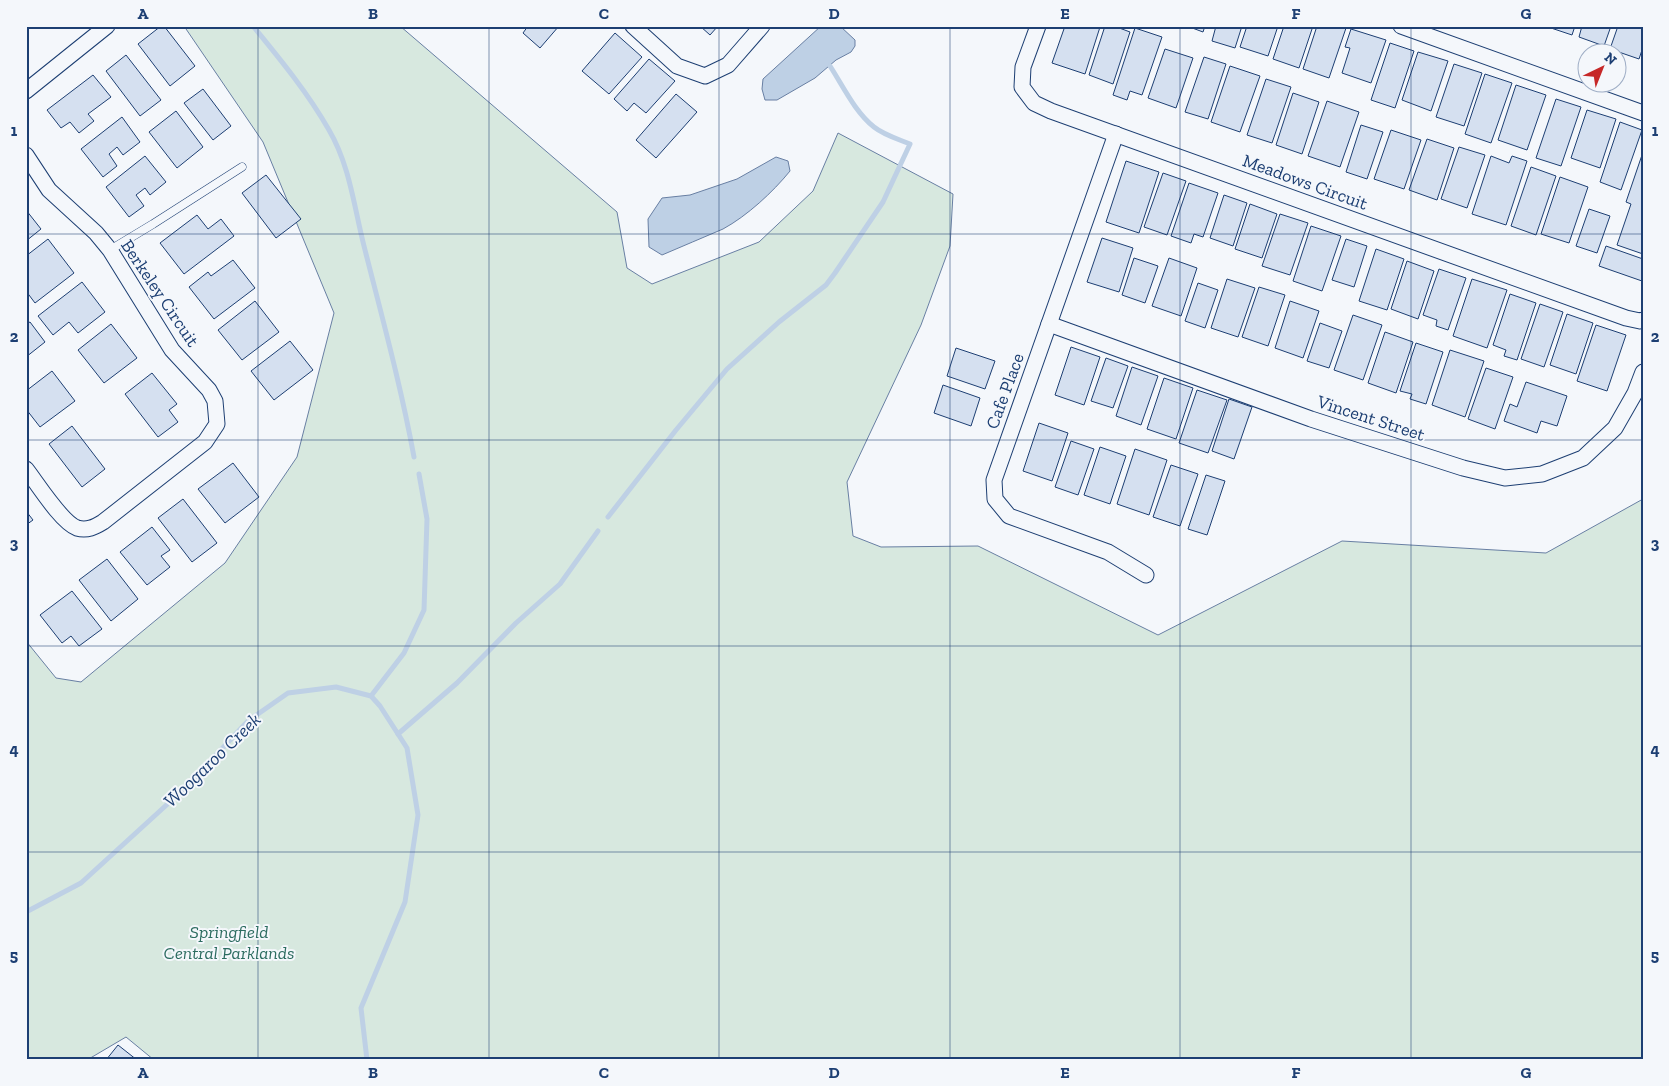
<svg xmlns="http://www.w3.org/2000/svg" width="1669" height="1086" viewBox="0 0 1669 1086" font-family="'Zilla Slab',serif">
<rect width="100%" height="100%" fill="#f4f7fb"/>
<!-- green -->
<polygon fill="#d7e8df" stroke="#687fa3" points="184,26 400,26 617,212 627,268 652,284 759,242 813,191 838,133 953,194 950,246 921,325 847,482 853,536 881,547 978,546 1158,635 1342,541 1546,553 1643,499 1643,1060 154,1060 126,1037 87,1060 26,1060 26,641 56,678 81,682 225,563 297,457 334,313 263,142"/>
<!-- water -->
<g fill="#bed0e5" stroke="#687fa3">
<polygon points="821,26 840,26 855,40 855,46 851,52 836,60 815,78 777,100 765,100 762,89 763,79"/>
<path d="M776,157L788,161L790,171C773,192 747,216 723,229C703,238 682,246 662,255L649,247L648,219L662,198L690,195L737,179Z"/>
</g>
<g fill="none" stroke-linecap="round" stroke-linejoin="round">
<!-- stream -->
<g stroke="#bed0e5" stroke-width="5">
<path d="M253,26C280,59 308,93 329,130C350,166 354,207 364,246C382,317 401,386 414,457"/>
<path d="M608,517L676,430L727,369L779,322L826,285L835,273L883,202L910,144C898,139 884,135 874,127C855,112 843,86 830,66"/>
<polyline points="371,696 404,653 424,610 427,519 419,474"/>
<polyline points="398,734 457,683 516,623 560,584 598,531"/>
<polyline points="26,912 81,883 184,789 248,721 288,693 336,687 371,696 380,706 407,748 418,815 405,902 361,1008 367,1060"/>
</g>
</g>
<!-- building -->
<g fill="#d5e0f0" stroke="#1d3f73">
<polygon points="161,26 164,26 195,66 170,86 138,44"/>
<polygon points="528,26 559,26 540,48 523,33"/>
<polygon points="700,26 718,26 710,35"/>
<polygon points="1065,26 1100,27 1085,74 1052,63"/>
<polygon points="1105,26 1114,26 1130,32 1113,84 1089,75"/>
<polygon points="1187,26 1205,26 1203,32"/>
<polygon points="1216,26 1242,26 1235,48 1212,41"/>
<polygon points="1247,26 1278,26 1268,56 1240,47"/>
<polygon points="1284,26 1313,26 1299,68 1273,59"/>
<polygon points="1317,26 1341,26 1346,28 1329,78 1303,69"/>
<polygon points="1545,26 1575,26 1572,35"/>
<polygon points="1582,26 1611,26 1604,46 1579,37"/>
<polygon points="1618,26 1643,26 1643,47 1639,59 1610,49"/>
<polygon points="1135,28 1162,37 1142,95 1130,91 1127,100 1113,95"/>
<polygon points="1351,29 1386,40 1371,83 1342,73 1350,48 1345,47"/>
<polygon points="615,33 642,57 609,94 582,71"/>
<polygon points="1390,43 1414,51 1395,108 1371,100"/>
<polygon points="1165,49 1193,58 1176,108 1148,98"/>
<polygon points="1418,52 1448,61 1431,111 1402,100"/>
<polygon points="126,55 161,100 140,116 106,71"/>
<polygon points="1204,57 1226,64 1208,119 1185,112"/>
<polygon points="649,59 675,81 646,113 634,103 627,111 614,99"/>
<polygon points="1454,64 1482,73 1464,126 1436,117"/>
<polygon points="1230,66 1260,76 1240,132 1211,122"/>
<polygon points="1485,74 1512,83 1491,143 1465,134"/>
<polygon points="93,75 111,97 88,114 94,121 79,133 70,122 61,128 47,110"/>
<polygon points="1266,79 1291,87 1272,143 1247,135"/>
<polygon points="1516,85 1546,95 1527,150 1498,140"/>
<polygon points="203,89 231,126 213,140 184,103"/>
<polygon points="1293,93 1319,102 1302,154 1276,145"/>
<polygon points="676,94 697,112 656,158 636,140"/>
<polygon points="1556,99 1581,107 1561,166 1536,158"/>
<polygon points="1327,101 1359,112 1340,167 1308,156"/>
<polygon points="1587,110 1616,119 1600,168 1571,158"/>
<polygon points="176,111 203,147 177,168 149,132"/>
<polygon points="122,117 140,142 123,155 117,147 109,154 117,166 103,177 81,149"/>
<polygon points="1620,122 1642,130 1621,190 1600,182"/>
<polygon points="1361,125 1383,132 1367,179 1346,172"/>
<polygon points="1391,130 1421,140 1404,189 1374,179"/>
<polygon points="1427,139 1454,148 1437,200 1409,190"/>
<polygon points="1459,147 1485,155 1467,208 1441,199"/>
<polygon points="1643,152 1643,254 1617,245 1631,204 1626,202"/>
<polygon points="145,156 166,182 150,195 145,188 136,195 144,206 129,217 106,187"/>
<polygon points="1491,156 1509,163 1512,156 1527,161 1506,225 1472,214"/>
<polygon points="1126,161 1159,172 1139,233 1106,222"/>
<polygon points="1531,167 1556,176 1536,235 1511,226"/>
<polygon points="1163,173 1186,181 1167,235 1144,227"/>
<polygon points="266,175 301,219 276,238 242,193"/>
<polygon points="1560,177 1588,187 1569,243 1541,234"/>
<polygon points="1189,183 1218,193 1203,237 1194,234 1191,243 1171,236"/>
<polygon points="1224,195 1247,203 1233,246 1210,238"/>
<polygon points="1250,204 1277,214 1262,258 1235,249"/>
<polygon points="1589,209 1610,216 1597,253 1576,246"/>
<polygon points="26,210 41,229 26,241"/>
<polygon points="1280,214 1308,223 1290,275 1262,266"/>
<polygon points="197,215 208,229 221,219 234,236 184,274 160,243"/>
<polygon points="1311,226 1341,236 1322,291 1293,281"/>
<polygon points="1102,238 1133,248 1119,292 1087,282"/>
<polygon points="48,239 74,273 35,303 26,291 26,256"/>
<polygon points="1346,239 1367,246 1354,287 1332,280"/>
<polygon points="1606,246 1643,259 1642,281 1599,266"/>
<polygon points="1376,249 1404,259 1387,310 1359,301"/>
<polygon points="1134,258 1158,266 1145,303 1122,295"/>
<polygon points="1169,258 1197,268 1181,316 1152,306"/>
<polygon points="233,260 255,288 214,319 189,287 208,272 211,276"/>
<polygon points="1407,261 1434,271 1418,319 1391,309"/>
<polygon points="1439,269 1466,278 1448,330 1436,326 1437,320 1423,315"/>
<polygon points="1227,279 1255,288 1238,337 1211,328"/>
<polygon points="1472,279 1507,290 1487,348 1453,336"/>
<polygon points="82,282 105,312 78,333 69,322 53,335 38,316"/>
<polygon points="1198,283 1218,290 1205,328 1185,321"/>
<polygon points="1259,287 1285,295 1268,346 1242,337"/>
<polygon points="1510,294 1536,303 1517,360 1504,356 1506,350 1493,345"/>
<polygon points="255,301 279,332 242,360 218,330"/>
<polygon points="1290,301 1319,311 1303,358 1275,348"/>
<polygon points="1540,304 1563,312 1544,367 1521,359"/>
<polygon points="1567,314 1593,323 1576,374 1550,365"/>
<polygon points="1353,315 1382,325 1363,380 1334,370"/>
<polygon points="30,322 45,342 26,357 26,324"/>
<polygon points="1320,323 1342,331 1329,368 1307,361"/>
<polygon points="111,324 137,358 104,383 78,350"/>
<polygon points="1596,325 1626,335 1607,391 1577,381"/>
<polygon points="1385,332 1413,342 1396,393 1368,383"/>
<polygon points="290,341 313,370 274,400 251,371"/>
<polygon points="1416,343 1443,352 1426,404 1410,399 1412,394 1400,391"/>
<polygon points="1071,347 1100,357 1084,405 1055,395"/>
<polygon points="956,348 995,361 985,389 947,376"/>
<polygon points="1450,350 1484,361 1465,417 1432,405"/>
<polygon points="1106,358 1128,366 1113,408 1091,401"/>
<polygon points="1132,367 1158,376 1141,425 1116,416"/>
<polygon points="1486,368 1513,377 1495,429 1468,419"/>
<polygon points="52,371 75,401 40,427 26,409 26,391"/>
<polygon points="152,373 177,404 169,410 178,422 158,437 125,394"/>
<polygon points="1164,378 1193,388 1176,439 1147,429"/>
<polygon points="1526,382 1567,396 1557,426 1541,421 1537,433 1504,421 1510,404 1517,407"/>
<polygon points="943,385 980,398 971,426 934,413"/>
<polygon points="1197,390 1227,400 1208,453 1179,443"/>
<polygon points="1229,399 1252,407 1234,459 1212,451"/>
<polygon points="1039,423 1068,433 1052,481 1023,471"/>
<polygon points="72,426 105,469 82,487 49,444"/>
<polygon points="1071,441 1094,449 1078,495 1055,487"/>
<polygon points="1100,447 1126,456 1110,504 1084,495"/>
<polygon points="1135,449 1167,460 1149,515 1117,504"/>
<polygon points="233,463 259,497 225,523 198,489"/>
<polygon points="1171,465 1198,474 1180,526 1153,517"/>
<polygon points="1206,475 1225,481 1207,535 1188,529"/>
<polygon points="183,499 217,543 192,562 158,518"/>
<polygon points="26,511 33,520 26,525"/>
<polygon points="152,527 170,550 161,556 170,567 147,585 120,552"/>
<polygon points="107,559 138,599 111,621 79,580"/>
<polygon points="72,591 102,629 79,646 71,636 62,643 40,615"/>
<polygon points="118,1045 137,1060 106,1060"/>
</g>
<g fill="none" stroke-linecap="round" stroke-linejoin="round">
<defs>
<polyline id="service" points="110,250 153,224 242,167"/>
<g id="minor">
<polyline points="633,26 677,66 705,76 728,65 762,26"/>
<polyline points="1038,26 1023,67 1022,87 1034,103 1051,111 1626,318 1640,321 1643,320"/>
<polyline points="1401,26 1643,113"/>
<polyline points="26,91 107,26"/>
<polyline points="1116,134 994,480 995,499 1009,516 1108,552 1146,575"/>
<path d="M26,155L49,190L96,233L110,250L172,350L209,390L215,401L217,424L205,442L103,522C95,527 87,531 77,528C61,522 37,483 26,469"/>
<polyline points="1049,324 1311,419 1463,468 1505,478 1542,474 1583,458 1615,428 1635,393 1643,372"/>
</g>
</defs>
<!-- service casing -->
<use href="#service" stroke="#1d3f73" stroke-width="9"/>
<!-- minor casing -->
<use href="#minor" stroke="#1d3f73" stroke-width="17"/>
<!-- service -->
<use href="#service" stroke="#f4f7fb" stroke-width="8"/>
<!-- minor -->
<use href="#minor" stroke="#f4f7fb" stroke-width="15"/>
</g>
<!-- grid -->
<path fill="none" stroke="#1d3f73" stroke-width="1" stroke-opacity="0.55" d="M258,26V1060M489,26V1060M719,26V1060M950,26V1060M1180,26V1060M1411,26V1060M26,234H1643M26,440H1643M26,646H1643M26,852H1643"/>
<g text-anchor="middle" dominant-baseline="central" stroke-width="4" stroke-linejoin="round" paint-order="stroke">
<!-- street labels -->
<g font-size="18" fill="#1d3f73" stroke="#f4f7fb">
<text transform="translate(1305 182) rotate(20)">Meadows Circuit</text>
<text transform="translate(160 293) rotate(56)">Berkeley Circuit</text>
<text transform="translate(1005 391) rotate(-70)">Cafe Place</text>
<text transform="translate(1371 418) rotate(18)">Vincent Street</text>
</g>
<!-- park labels -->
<g font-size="18" font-style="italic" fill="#2c6c60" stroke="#f4f7fb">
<text x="229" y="932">Springfield<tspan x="229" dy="21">Central Parklands</tspan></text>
</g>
<!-- water labels -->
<g font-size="19" font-style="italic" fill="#1d3f73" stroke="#f4f7fb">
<text transform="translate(212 760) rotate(-44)">Woogaroo Creek</text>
</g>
</g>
<!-- border -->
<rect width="1669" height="1086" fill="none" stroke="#f4f7fb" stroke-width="55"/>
<!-- north arrow -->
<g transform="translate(1602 68) rotate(43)"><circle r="24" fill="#f4f7fb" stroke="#9eadc5"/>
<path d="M0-4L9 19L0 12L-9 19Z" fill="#c62828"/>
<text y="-8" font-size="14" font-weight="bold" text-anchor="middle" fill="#1d3f73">N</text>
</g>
<rect x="28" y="28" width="1614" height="1030" fill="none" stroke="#1d3f73" stroke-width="2"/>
<g font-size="16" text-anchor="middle" font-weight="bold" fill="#1d3f73">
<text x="143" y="19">A</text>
<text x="373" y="19">B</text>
<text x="604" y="19">C</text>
<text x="834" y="19">D</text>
<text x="1065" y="19">E</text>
<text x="1296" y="19">F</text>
<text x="1526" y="19">G</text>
<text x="14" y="136">1</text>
<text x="1655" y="136">1</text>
<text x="14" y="342">2</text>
<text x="1655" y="342">2</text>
<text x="14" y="549">3</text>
<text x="1655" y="549">3</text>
<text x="14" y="755">4</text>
<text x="1655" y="755">4</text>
<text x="14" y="961">5</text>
<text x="1655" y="961">5</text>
<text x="143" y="1078">A</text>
<text x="373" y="1078">B</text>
<text x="604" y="1078">C</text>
<text x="834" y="1078">D</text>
<text x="1065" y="1078">E</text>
<text x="1296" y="1078">F</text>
<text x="1526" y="1078">G</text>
</g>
</svg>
